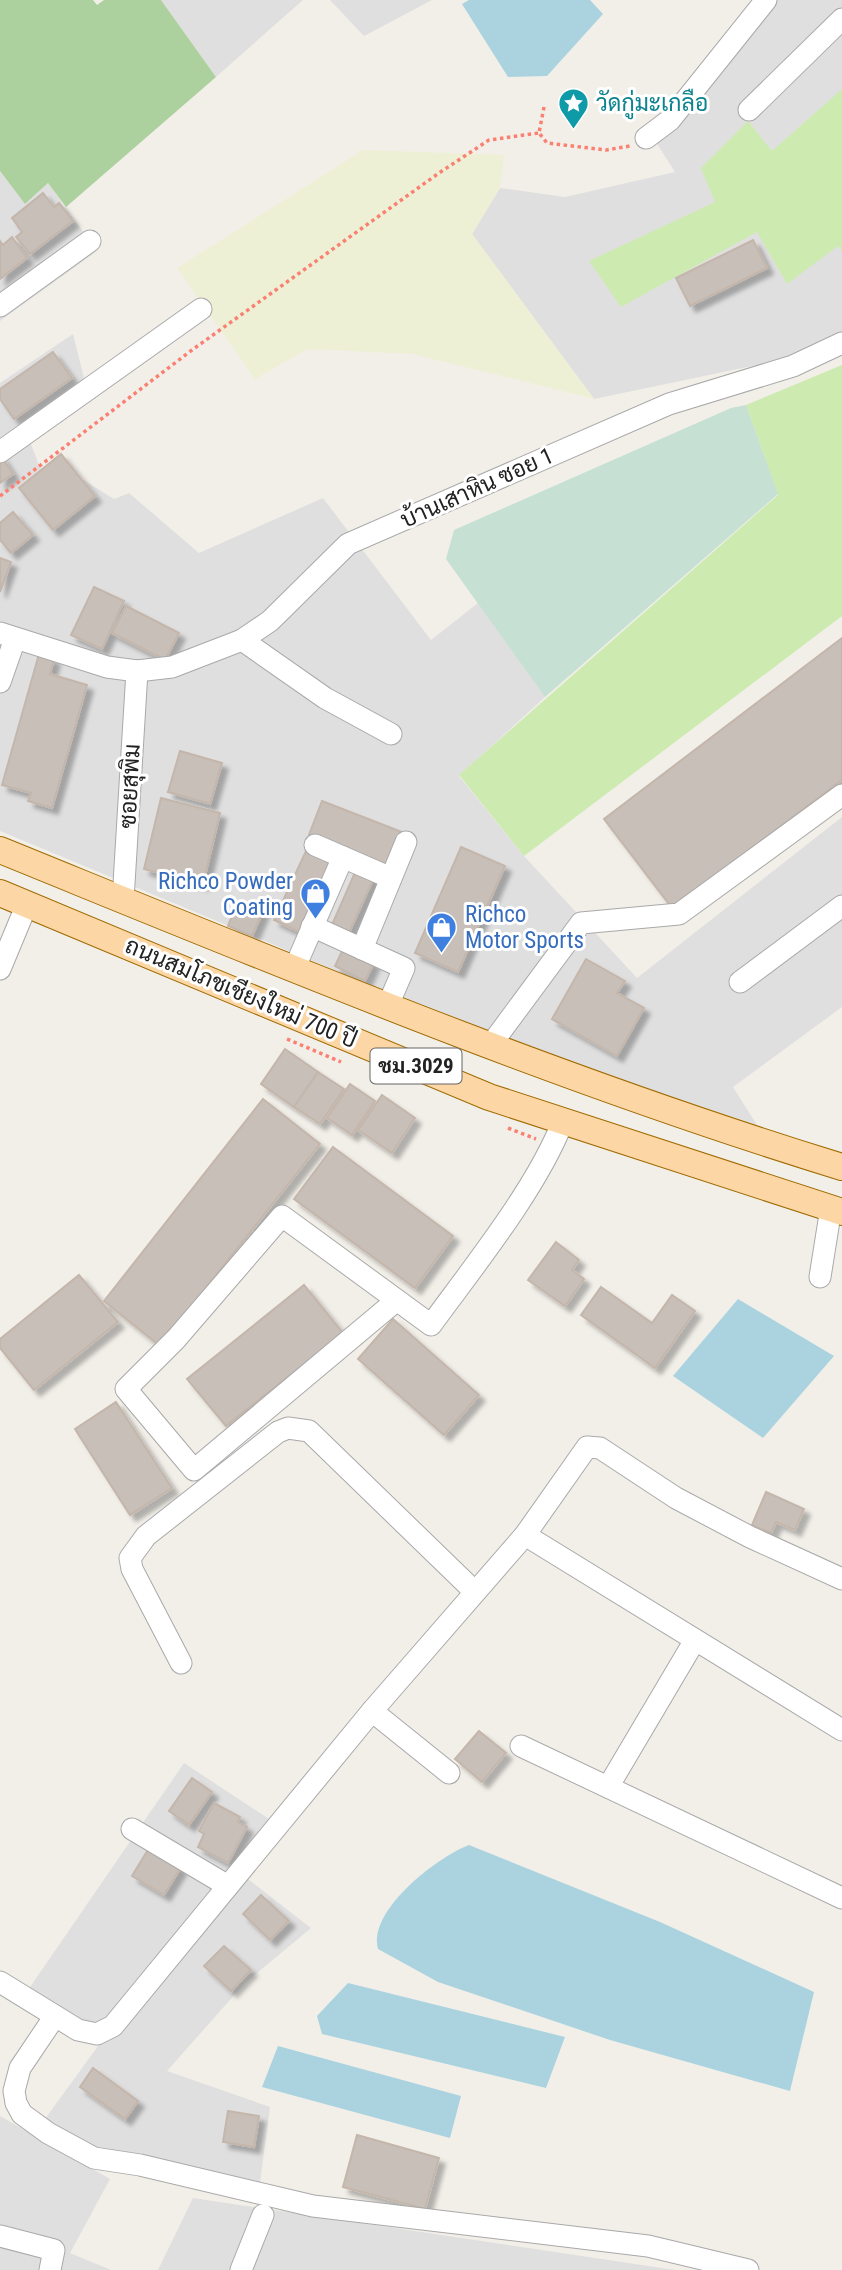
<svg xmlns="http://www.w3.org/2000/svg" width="842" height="2270" viewBox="0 0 842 2270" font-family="'Roboto Condensed',Sarabun,sans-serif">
<defs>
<filter id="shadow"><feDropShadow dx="6" dy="6" stdDeviation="2" flood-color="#0004"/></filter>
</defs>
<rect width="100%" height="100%" fill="#f2efe9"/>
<!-- residential -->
<g fill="#e0dfdf">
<polygon points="161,0 303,0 216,77"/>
<polygon points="330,0 432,0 364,36"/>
<polygon points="757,0 842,0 842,335 785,359 594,399 472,234 500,188 565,197 675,172 647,128 692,81"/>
<polygon points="0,171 25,204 48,183 97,251 0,321"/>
<polygon points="73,334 86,386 26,431 45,481 80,478 114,499 129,493 199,553 323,498 431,640 478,603 545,697 459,776 524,856 637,978 842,817 842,1007 733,1087 757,1125 530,1051 0,831 0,383"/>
<polygon points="184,1763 269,1819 235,1869 311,1928 245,1983 167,2071 270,2107 260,2182 107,2157 45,2119 106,2035 28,1990"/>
<polygon points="0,2116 110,2179 70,2253 111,2270 0,2270"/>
<polygon points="193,2198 675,2270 158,2270"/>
</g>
<!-- farmland -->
<polygon fill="#eef0d5" points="363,150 504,155 500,188 472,234 594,399 413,354 308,349 255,379 177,268"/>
<!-- grass -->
<g fill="#cdebb0">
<polygon points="842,89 842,251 838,246 787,284 757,232 621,307 589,261 715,202 701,168 748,121 772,151"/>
<polygon points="842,365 842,616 524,856 459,775 778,495 746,405"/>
</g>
<!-- forest -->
<polygon fill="#add19e" points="0,0 93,0 97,5 104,0 161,0 216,77 66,207 48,183 25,204 0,171"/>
<!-- wetland -->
<polygon fill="#c6e0d4" points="746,405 778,494 545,697 446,559 454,530 731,408"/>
<!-- water -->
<g fill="#aad3df">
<polygon points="469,0 590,0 603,14 547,76 508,77 462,4"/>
<polygon points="738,1299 834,1356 763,1438 673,1376"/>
<path d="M469,1845L660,1922L814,1992L790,2091L610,2040L438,1982L378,1949C367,1911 437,1857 469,1845Z"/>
<polygon points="348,1983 565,2037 546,2088 322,2034 317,2016"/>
<polygon points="278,2046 461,2096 450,2138 262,2087"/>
</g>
<!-- building -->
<g fill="#c7bfb8" stroke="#c4b6ab" stroke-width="2" filter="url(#shadow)">
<polygon points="43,193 54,207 59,203 73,221 30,254 16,237 22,232 12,218"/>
<polygon points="12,237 27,258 0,279 0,241 3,245"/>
<polygon points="753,240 767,268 690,306 676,278"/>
<polygon points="53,352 72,378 14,419 0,399 0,389"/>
<polygon points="61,454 95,496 53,530 19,488"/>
<polygon points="1,456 13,474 0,483 0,457"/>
<polygon points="13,512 33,535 11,553 0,540 0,523"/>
<polygon points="0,558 11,562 0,592"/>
<polygon points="94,587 124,601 102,649 71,635"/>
<polygon points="126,606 179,633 165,660 112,633"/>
<polygon points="842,638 842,780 672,908 604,819"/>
<polygon points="39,654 54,659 50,674 87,685 52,808 28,801 31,793 2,785"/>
<polygon points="180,751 222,763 210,804 168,792"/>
<polygon points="161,798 220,813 203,884 144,869"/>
<polygon points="322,801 402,832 389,865 309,835"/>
<polygon points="461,847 505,866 458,972 415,953"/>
<polygon points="306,851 331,862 299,932 274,920"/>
<polygon points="357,868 375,875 348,935 331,927"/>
<polygon points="238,901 263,911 252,936 228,926"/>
<polygon points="344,947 374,962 365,981 335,966"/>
<polygon points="586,959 625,981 617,993 644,1008 617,1056 552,1019"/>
<polygon points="285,1049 318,1072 294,1107 261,1084"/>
<polygon points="318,1072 344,1089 320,1124 294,1107"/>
<polygon points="350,1084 375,1101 352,1135 327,1118"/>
<polygon points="382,1095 415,1118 392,1153 358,1130"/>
<polygon points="263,1099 320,1144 160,1346 104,1301"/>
<polygon points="333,1147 453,1236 415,1288 294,1199"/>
<polygon points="556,1242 579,1260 572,1270 584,1279 565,1306 528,1280"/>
<polygon points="79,1275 118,1322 34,1390 0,1348 0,1339"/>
<polygon points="304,1285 343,1333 226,1426 187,1379"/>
<polygon points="601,1287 652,1323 672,1295 695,1311 655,1368 581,1315"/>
<polygon points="393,1319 479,1395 444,1435 358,1359"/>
<polygon points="116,1402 172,1488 130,1515 75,1429"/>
<polygon points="766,1492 804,1509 795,1530 776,1522 771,1533 752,1525"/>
<polygon points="479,1731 506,1753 482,1782 455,1759"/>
<polygon points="192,1778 212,1792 189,1825 169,1811"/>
<polygon points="214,1803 240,1817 238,1822 247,1827 228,1863 198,1847 204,1834 199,1831"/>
<polygon points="149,1848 181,1867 164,1895 132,1876"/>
<polygon points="261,1895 289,1921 270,1940 243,1914"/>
<polygon points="224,1946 251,1970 231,1991 204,1966"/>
<polygon points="93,2068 138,2101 125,2119 80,2087"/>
<polygon points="228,2111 259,2116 254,2147 223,2142"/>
<polygon points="357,2135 439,2158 425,2209 343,2187"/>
</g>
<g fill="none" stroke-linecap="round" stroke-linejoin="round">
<defs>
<g id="minor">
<polyline points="749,110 842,19"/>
<polyline points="646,138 670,120 766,0"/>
<polyline points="0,306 90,241"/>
<polyline points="0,452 201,309"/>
<polyline points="0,633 107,667 137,671 172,667 242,640 270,621 348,544 669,404 793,366 842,343"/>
<polyline points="242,640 325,698 391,734"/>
<polyline points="0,682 15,639"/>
<polyline points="315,845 391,878"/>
<polyline points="123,900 137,671"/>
<polyline points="312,926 404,968 388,1005"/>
<polyline points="362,949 406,842"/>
<polyline points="295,967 343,857"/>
<polyline points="0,969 27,904"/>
<polyline points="740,982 842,906"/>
<polyline points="490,1046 581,923 679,914 842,795"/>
<polyline points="820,1277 831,1208"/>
<path d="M397,1300L194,1470L126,1389L176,1339L282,1216L431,1325C474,1266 537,1188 563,1121"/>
<polyline points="525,1535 842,1730"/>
<polyline points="181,1663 132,1569 130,1558 146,1536 278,1432 288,1428 309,1431 475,1592"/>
<polyline points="372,1711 449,1773"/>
<polyline points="521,1746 842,1898"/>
<polyline points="608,1787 695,1640"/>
<polyline points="132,1829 228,1886"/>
<polyline points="0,1982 78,2030 97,2034 113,2026 372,1711 525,1535 587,1447 600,1448 676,1498 750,1537 842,1579"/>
<polyline points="55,2016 20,2068 14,2091 16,2103 22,2114 48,2133 94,2158 140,2165 313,2206 648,2246 748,2270"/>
<polyline points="0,2236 54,2250 50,2270"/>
<polyline points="241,2270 263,2215"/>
</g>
<g id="major">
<path d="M0,850C278,963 555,1079 842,1167"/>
<polyline points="0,893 489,1097 842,1212"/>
</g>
</defs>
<!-- minor casing -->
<use href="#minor" stroke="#a9a9a9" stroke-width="23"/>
<!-- major casing -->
<use href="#major" stroke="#a06b00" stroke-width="28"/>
<!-- path -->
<g stroke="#fa8072" stroke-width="3.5" stroke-dasharray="3.5 3.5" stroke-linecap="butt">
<polyline points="544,107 539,133 547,143 606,150 630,146"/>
<polyline points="0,496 192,350 439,173 489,140 539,133"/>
<polyline points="287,1039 341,1062"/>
<polyline points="508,1128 536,1139"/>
</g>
<!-- minor -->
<use href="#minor" stroke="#fff" stroke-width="21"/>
<!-- major -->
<use href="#major" stroke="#fcd6a4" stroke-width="26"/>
</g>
<!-- icons -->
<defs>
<symbol id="sight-pin" viewBox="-11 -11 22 30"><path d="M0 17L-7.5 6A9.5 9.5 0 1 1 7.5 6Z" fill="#0f9aa8" stroke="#fff"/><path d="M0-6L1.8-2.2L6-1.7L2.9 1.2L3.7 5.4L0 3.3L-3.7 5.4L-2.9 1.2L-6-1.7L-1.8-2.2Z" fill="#fff"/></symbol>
<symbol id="shop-pin" viewBox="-11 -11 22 30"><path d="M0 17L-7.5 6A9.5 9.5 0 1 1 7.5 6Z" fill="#3f7fe0" stroke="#fff"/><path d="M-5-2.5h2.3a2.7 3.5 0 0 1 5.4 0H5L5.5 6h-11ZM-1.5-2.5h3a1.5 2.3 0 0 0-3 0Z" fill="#fff"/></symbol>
</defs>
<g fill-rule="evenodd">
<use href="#sight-pin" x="556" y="86" width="35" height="47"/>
<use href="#shop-pin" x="298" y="876" width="35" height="47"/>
<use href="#shop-pin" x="424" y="910" width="35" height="47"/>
</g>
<g text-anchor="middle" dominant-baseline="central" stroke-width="6" stroke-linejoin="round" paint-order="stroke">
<!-- shield labels -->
<rect fill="#fff" stroke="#646464" stroke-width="2" x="370.5" y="1048.5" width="91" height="35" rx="5"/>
<g font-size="21" font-weight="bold" fill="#222">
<text x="416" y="1066">ชม.3029</text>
</g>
<!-- culture labels -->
<g font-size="23" fill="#0d838f" stroke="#fff" text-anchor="start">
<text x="596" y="103">วัดกู่มะเกลือ</text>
</g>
<!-- street labels -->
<g font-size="23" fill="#222" stroke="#fff">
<text transform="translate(477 488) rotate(-24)">บ้านเสาหิน ซอย 1</text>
<text transform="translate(130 786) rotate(-87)">ซอยสุพิม</text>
<text transform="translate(241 993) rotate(23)">ถนนสมโภชเชียงใหม่ 700 ปี</text>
</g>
<!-- shop labels -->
<g font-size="23" fill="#366cbe" stroke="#fff" text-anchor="end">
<text x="293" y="881">Richco Powder<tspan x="293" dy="26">Coating</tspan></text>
<text x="465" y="914" text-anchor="start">Richco<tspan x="465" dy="26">Motor Sports</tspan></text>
</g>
</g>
</svg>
